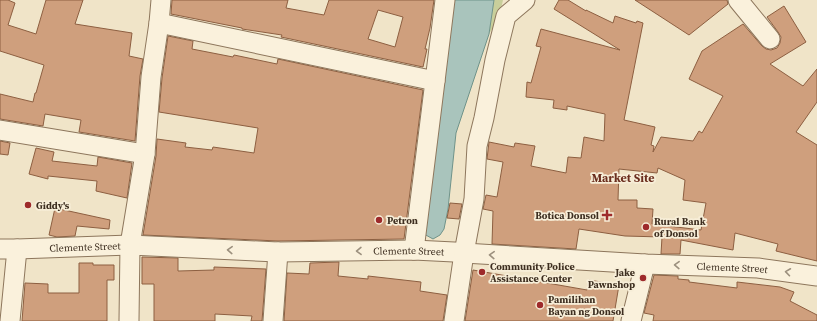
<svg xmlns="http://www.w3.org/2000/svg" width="817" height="321" viewBox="0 0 817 321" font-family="'Source Serif 4',serif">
<rect width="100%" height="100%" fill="#f0e4c8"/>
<!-- green -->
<polygon fill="#c9cf9b" points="494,0 503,0 499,18 489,34"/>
<!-- water -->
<polygon fill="#a9c4bc" stroke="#6f938a" points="450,0 494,0 489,34 456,133 448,209 444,229 440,235 433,239 424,234"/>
<!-- building -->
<g fill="#cf9f7d" stroke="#8d5f41" fill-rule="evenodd">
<polygon points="0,0 8,0 15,3 8,25 36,34 46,0 83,0 75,24 132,33 129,56 143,59 140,76 135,141 79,132 81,120 45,114 43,126 0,119 0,94 33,102 35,93 36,93 44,65 0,51"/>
<path d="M172,0H288L286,8L324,15L329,0H434L430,28L425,49H427L423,67L281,37L282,35L242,29V28L171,14ZM378,10L403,17L395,47L368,39Z"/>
<path d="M559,0H568L586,11V10L613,23L615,16L636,23L637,21L643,23L624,120L655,127L651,145L654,146L653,152L661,137L693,141L699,131L702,133L723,96L689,79L702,51L743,24L762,46L766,49L771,50L777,48L780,43L781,37L778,32L767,17L784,6L806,42L770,64L803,86L817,69V102L796,132L817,145V261L776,251L778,244L735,233L733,250L681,240L680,254H661L662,237L625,236L579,229L576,249L492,244L493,211L483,209L486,195L497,197L503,162L487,159L489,142L514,147L515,143L535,146L531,166L566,173L568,157L581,158L584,137L604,141L605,114L567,106V110L553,108L554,100L526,97L527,82L531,83L541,47L536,46L541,29L620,50L554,9ZM658,168L685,180L683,200L706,203L701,230L652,224L653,209L637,208V200H618L619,169L657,173Z"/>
<polygon points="635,0 727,0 728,4 689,35"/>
<polygon points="168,36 193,41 192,49 233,57 234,55 277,64 278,59 423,90 404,239 278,241 143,235 156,156 157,139 186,143 185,147 212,150 213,147 254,153 258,128 159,112 162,78"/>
<polygon points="0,141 10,143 8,155 0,154"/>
<polygon points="36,148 54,152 52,161 97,166 98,157 132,163 127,198 96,191 97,181 48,176 48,179 29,174"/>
<polygon points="450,203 462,204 459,219 447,218"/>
<polygon points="55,208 110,220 109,229 77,226 75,236 57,237 49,235"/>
<polygon points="142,257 178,258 178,271 214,270 214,267 266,269 262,321 251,321 252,316 215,314 215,321 154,321 154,284 142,284"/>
<polygon points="339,262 338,276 368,279 368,276 421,282 420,291 447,295 443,321 284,321 287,273 309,274 310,263"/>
<polygon points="79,263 93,263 93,265 114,265 114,280 107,280 107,321 22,321 25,283 48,284 48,293 79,293"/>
<polygon points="473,270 587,290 589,280 619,285 613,321 465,321"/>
<polygon points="654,275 678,276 678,279 689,280 689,282 737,288 737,282 780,287 794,292 790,301 817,315 817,321 653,321 654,315 644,313"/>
</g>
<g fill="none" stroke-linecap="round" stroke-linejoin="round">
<defs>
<g id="minor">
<polyline points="738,0 770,39"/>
<polyline points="159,23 435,81 414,250"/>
<polyline points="435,81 445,0"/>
<polyline points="0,130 145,154"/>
<path id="s1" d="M0,249H17L130,245L278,252L414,250L454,252L464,253L645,264L758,268L817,276"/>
<polyline points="10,321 17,249"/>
<polyline points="129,321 130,245 145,154 151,77 159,23 161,0"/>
<polyline points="273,321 278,252"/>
<polyline points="454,321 464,253 474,199 477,146 484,118 495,60 506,16 525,0"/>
<polyline points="631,321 645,264"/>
</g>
</defs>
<!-- minor casing -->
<use href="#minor" stroke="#8d765c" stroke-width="21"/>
<!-- minor -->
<use href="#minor" stroke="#faf1dc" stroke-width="19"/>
</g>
<!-- one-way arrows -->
<defs><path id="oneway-chevron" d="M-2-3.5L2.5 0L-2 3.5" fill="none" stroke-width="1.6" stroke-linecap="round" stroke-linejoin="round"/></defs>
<g stroke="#9c907e">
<use href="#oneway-chevron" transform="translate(230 250) rotate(-177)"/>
<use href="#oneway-chevron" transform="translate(359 251) rotate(179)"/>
<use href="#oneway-chevron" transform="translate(492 255) rotate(-177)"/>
<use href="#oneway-chevron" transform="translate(677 265) rotate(-178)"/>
<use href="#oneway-chevron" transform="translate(788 272) rotate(-172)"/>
</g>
<!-- markers -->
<g fill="#9e2a2b" stroke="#f7eed8" stroke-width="1.5">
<circle cx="28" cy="205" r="4"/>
<path d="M605 209h4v4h4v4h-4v4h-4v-4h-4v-4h4z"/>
<circle cx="379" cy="220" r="4"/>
<circle cx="646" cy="227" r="4"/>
<circle cx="482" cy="272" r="4"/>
<circle cx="643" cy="278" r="4"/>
<circle cx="540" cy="305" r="4"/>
</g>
<g text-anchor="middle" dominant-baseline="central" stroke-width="3.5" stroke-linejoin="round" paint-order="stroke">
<!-- poi labels -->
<g font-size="10" font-weight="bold" fill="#3d2e20" stroke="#f7eed8" text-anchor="start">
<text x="36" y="205">Giddy's</text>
<text x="599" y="215" text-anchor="end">Botica Donsol</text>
<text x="387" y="220">Petron</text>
<text x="654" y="221">Rural Bank<tspan x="654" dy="12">of Donsol</tspan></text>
<text x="490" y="266">Community Police<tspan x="490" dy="12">Assistance Center</tspan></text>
<text x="635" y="272" text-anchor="end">Jake<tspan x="635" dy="12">Pawnshop</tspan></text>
<text x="548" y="299">Pamilihan<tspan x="548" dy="12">Bayan ng Donsol</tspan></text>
</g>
<!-- street labels -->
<g font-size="10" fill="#3d2e20" stroke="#f7eed8">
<text stroke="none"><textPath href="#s1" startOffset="85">Clemente Street</textPath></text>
<text stroke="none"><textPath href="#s1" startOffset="409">Clemente Street</textPath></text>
<text stroke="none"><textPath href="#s1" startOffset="733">Clemente Street</textPath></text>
</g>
<!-- quarter labels -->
<g font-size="12" font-weight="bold" fill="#6b2e1e" stroke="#f7eed8">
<text x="623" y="178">Market Site</text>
</g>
</g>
</svg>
